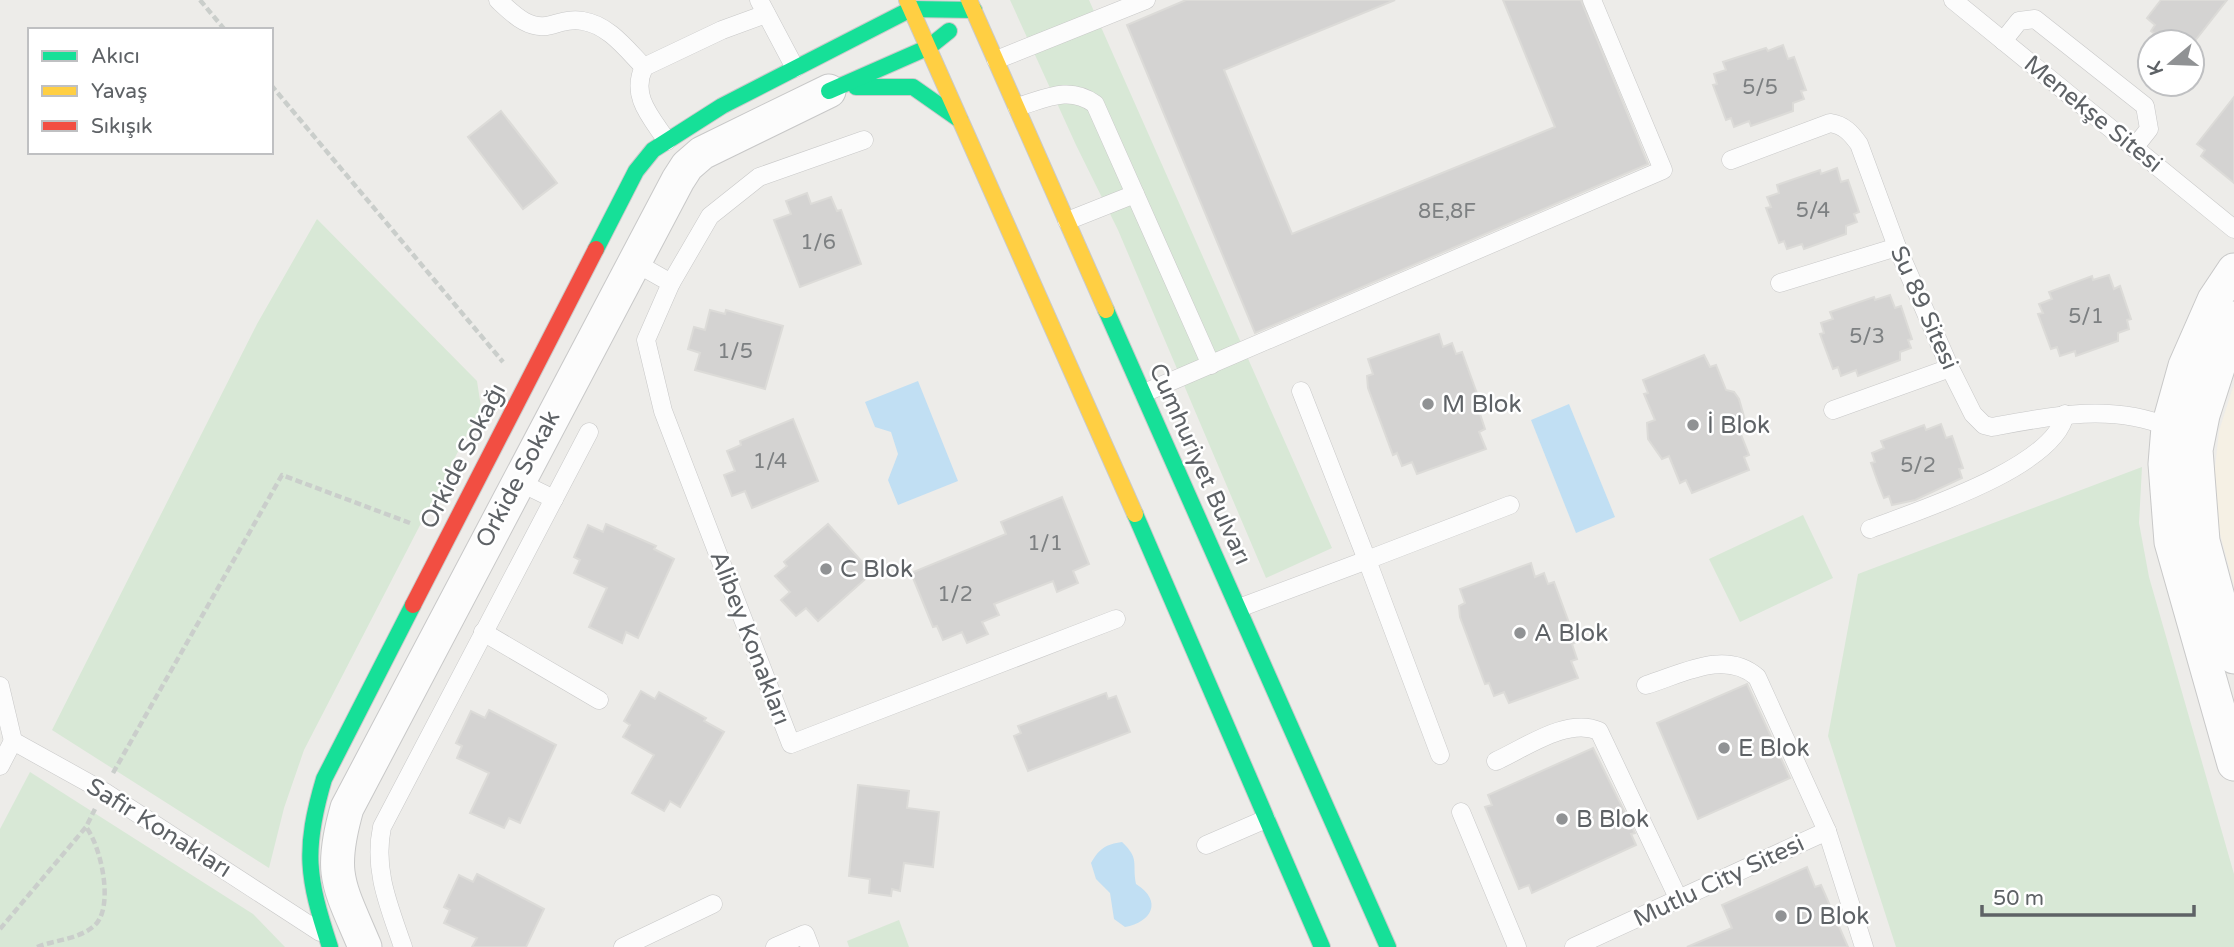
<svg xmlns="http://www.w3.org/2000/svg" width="2234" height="947" viewBox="0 0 2234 947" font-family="'Varela Round',sans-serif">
<rect width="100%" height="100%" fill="#edece9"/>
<!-- commercial -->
<polygon fill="#f5f0e4" points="2234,384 2234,586 2215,515 2213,486 2219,431"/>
<!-- green -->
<g fill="#d8e8d6">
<polygon points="1010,0 1089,0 1332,548 1266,578 1118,230 1076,145"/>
<polygon points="317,219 477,381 481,407 304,750 284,808 269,868 52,730 257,324"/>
<polygon points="2142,467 2139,523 2149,577 2234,874 2234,947 1896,947 1828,736 1858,574"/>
<polygon points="1803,515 1833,578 1740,622 1709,559"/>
<polygon points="30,772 253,914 285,947 0,947 0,829"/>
<polygon points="899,920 909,947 849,947 847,941"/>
</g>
<!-- water -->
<g fill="#c1dff3">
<polygon points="918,381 958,481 898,505 888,480 898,454 891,432 875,427 865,402"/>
<polygon points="1569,404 1615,517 1576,533 1531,420"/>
<path d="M1122,842C1140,859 1132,863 1136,884C1163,901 1152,922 1125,927L1114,919L1110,893L1096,879L1091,863C1099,849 1106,844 1122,842Z"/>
</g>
<!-- building -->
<g fill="#d4d3d2" stroke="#dcdbd8" stroke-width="2">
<polygon points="1186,0 1395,0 1224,70 1292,234 1555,127 1503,0 1581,0 1648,164 1255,333 1127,25"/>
<polygon points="2161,0 2227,0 2194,42 2165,42 2151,31 2155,25 2147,18"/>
<polygon points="1783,45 1788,59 1794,57 1806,90 1801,91 1804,99 1793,103 1793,111 1751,126 1749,121 1734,127 1731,118 1726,120 1713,85 1717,84 1714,74 1726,70 1723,62 1766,48 1768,51"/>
<polygon points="2234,97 2234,183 2201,156 2205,150 2197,144"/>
<polygon points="501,111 557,183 523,209 468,137"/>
<polygon points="1837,168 1841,182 1848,180 1859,212 1854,214 1857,222 1846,226 1846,234 1804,249 1802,244 1787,249 1784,241 1779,243 1766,208 1771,207 1767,197 1779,193 1777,185 1820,170 1821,174"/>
<polygon points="807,193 811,204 831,197 837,211 841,210 861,264 800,287 774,220 791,214 786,201"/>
<polygon points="2109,275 2114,289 2120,286 2131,319 2127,320 2129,329 2118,333 2118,341 2076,356 2075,351 2060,356 2057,347 2051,349 2038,314 2043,313 2039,304 2052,299 2049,292 2092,276 2093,280"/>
<polygon points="1890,295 1895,308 1901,306 1912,339 1908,340 1911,348 1900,352 1900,360 1858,376 1856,370 1841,376 1838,367 1833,369 1827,353 1820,334 1824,333 1821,323 1833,319 1830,312 1874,297 1875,300"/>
<polygon points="710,310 725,314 726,310 783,326 765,389 695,370 700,353 688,349 694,327 705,330"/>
<polygon points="1439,334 1443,347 1452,343 1456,354 1462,352 1484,413 1480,414 1485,429 1479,432 1486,449 1417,474 1412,462 1402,466 1397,453 1393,455 1368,388 1367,376 1373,374 1368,359"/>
<polygon points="1704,355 1710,367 1716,365 1726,390 1734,392 1739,399 1745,420 1738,427 1749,455 1744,457 1749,470 1692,493 1686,480 1680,483 1669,456 1662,459 1648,439 1647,423 1655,420 1644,394 1648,393 1643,380"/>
<polygon points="793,419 818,481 752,508 745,491 732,496 724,475 735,471 727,451 741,445 740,441"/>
<polygon points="1941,424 1946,438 1952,436 1963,468 1959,469 1962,478 1915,500 1892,505 1889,496 1884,498 1878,483 1871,463 1875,462 1872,453 1884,448 1881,441 1924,425 1926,430"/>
<polygon points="1062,497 1089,564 1073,571 1078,583 1057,592 1053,581 994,604 999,615 982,622 988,634 967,643 962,632 943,640 937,626 933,627 911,573 1006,534 1001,522"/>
<polygon points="606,524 656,546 654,549 674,559 638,638 626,632 622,643 589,627 607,588 574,573 580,560 574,557 588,525 603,532"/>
<polygon points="828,524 872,573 818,621 806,608 796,616 781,600 790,592 775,576 787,566 784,562"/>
<polygon points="1531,563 1535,577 1544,573 1548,584 1554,582 1576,642 1572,644 1577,659 1571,661 1578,678 1509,703 1504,692 1494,696 1489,683 1485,684 1460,617 1459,606 1465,603 1460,589"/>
<polygon points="1747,684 1790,778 1698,819 1657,723"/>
<polygon points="641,691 655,699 659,692 706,718 704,721 724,732 680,807 670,801 664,811 632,793 654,755 623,737 630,725 624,721"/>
<polygon points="1106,693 1108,699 1116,696 1130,732 1028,771 1014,736 1021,733 1018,726"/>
<polygon points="489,710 556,745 520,823 509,818 504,828 470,813 489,773 457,758 462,746 456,743 471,711 485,718"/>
<polygon points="1593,748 1635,833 1631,834 1636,845 1532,893 1529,885 1519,889 1485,807 1492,805 1488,795"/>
<polygon points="858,785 909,791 907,808 939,812 933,867 904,863 900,891 892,889 891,896 869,893 870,879 849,876"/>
<polygon points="1807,867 1815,887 1821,885 1848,947 1687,947 1732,928 1722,905"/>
<polygon points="477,874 544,909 526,947 472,947 477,938 444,923 450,910 444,907 459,875 473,882"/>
</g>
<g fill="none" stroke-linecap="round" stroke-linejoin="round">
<defs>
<g id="lane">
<path d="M498,0C513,14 529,31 551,25C562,22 571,19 583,21C609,25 627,50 644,67"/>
<polyline points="759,0 795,68"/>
<polyline points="1953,0 2234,229"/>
<polyline points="2003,41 2019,21 2035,19 2145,106 2149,129 2134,148"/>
<polyline points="996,60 1146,0"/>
<path d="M1017,107C1045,99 1069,85 1095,104L1211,365"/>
<path d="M667,141C651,117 630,96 644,67L722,30L766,14"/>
<path d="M1731,160L1830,123C1844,125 1851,133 1859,144L1897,247L1950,368L1973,414L1984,425L1992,427C2050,416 2112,403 2168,427"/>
<polyline points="1067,221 1135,194"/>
<polyline points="634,262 671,283 646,340 663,411 791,744 1116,619"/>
<polyline points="671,283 710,216 759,177 864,140"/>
<polyline points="1780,283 1897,247"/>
<polyline points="1144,393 1663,170 1592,0"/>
<polyline points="1833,410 1950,368"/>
<polyline points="513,479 554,499"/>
<path d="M1870,529C1917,511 2056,467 2065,414"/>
<polyline points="1239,608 1367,560 1301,391"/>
<polyline points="483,632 599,700"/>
<path d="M1646,685C1682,674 1725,649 1757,677L1827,831L1864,947"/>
<polyline points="0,686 13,741"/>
<polyline points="13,741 103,791 320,932"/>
<polyline points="1440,755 1367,560 1510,505"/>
<path d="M1496,761C1525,748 1567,717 1599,731L1679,900"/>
<polyline points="0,766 13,741"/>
<polyline points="1461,812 1517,947"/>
<polyline points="1206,845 1266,819"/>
<path d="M403,947C389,906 373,870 382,827L589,432"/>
<polyline points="623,947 713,904"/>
<polyline points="775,947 805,934 810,947"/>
<polyline points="1574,947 1827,831"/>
</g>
<g id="street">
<polyline points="2234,270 2214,300 2185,366 2168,427 2165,464 2171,542 2234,764"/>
<polyline points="2234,318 2203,415 2196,450 2203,541 2234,657"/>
<path d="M365,947C339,885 328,875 347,808L678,180L687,166L702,153L829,91"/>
</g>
<g id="fast">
<polyline points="856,87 913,87 960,120"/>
<polyline points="829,91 929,47 949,31"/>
<polyline points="596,249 636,171 653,150 722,106 911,9 974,10"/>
<polyline points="1106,310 1388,947"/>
<polyline points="1135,514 1322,947"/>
<path d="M330,947C307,877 303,850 324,779L413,605"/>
</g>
<g id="slow">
<polyline points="907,0 1135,514"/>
<polyline points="969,0 1106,310"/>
</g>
<polyline id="jam" points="413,605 596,249"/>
</defs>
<!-- lane casing -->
<use href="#lane" stroke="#c8c8c8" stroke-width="19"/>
<!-- street casing -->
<use href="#street" stroke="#c8c8c8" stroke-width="35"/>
<!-- fast casing -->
<use href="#fast" stroke="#cacaca" stroke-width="18"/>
<!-- slow casing -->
<use href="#slow" stroke="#cacaca" stroke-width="18"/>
<!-- jam casing -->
<use href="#jam" stroke="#cacaca" stroke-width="18"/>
<!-- path -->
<g stroke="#cacecb" stroke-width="4.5" stroke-dasharray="7 3.5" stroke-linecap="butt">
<polyline points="200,0 225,30"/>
<polyline points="271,85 503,362"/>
<polyline points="113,773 282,475 410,523"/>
<polyline points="0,929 86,827 95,809"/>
<path d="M37,947C55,940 79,939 94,926C115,908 101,846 86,827"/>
</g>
<!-- lane -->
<use href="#lane" stroke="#fcfcfc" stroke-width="18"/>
<!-- street -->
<use href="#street" stroke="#fcfcfc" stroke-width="33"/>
<!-- fast -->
<use href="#fast" stroke="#16e098" stroke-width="16"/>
<!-- slow -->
<use href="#slow" stroke="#ffcf43" stroke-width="16"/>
<!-- jam -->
<use href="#jam" stroke="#f24e42" stroke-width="16"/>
</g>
<!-- markers -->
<g fill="#909294" stroke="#fff" stroke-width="2.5">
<circle cx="1428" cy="404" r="7"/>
<circle cx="1693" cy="425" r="7"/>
<circle cx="826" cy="569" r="7"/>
<circle cx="1520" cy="633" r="7"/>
<circle cx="1724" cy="748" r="7"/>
<circle cx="1562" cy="819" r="7"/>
<circle cx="1781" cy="916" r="7"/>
</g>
<g text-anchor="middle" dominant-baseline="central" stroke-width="5" stroke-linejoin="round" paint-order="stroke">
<!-- number labels -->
<g font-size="21" fill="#7d8082">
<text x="1760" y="87">5/5</text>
<text x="1813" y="210">5/4</text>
<text x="1447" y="211">8E,8F</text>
<text x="818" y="242">1/6</text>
<text x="2086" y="316">5/1</text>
<text x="1867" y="336">5/3</text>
<text x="735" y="351">1/5</text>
<text x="770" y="461">1/4</text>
<text x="1918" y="465">5/2</text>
<text x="1045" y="543">1/1</text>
<text x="955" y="594">1/2</text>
</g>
<!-- street labels -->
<g font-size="24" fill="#5e6266" stroke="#fff">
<text transform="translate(2093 114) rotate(39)">Menekşe Sitesi</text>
<text transform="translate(1924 308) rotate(66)">Su 89 Sitesi</text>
<text transform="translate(463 456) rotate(-63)">Orkide Sokağı</text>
<text transform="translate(1200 464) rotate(66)">Cumhuriyet Bulvarı</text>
<text transform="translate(518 479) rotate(-62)">Orkide Sokak</text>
<text transform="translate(750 638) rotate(69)">Alibey Konakları</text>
<text transform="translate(159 828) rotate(32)">Safir Konakları</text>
<text transform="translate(1719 881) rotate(-25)">Mutlu City Sitesi</text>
</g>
<!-- poi labels -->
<g font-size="24" fill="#5e6266" stroke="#fff" text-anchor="start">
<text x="1442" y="404">M Blok</text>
<text x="1707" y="425">İ Blok</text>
<text x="840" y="569">C Blok</text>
<text x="1534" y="633">A Blok</text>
<text x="1738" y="748">E Blok</text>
<text x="1576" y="819">B Blok</text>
<text x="1795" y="916">D Blok</text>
</g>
</g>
<!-- legend -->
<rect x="28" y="28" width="245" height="126" fill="#ffffff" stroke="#bfc0c2" stroke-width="2"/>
<rect x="42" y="51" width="35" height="10" fill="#16e098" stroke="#bfc0c2" stroke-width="2"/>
<text x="91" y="63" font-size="21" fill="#5e6266">Akıcı</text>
<rect x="42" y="86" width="35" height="10" fill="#ffcf43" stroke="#bfc0c2" stroke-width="2"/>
<text x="91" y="98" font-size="21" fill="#5e6266">Yavaş</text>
<rect x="42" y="121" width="35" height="10" fill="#f24e42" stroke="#bfc0c2" stroke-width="2"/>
<text x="91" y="133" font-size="21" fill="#5e6266">Sıkışık</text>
<!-- north arrow -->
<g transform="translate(2171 63) rotate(251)"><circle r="33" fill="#ffffff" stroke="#bfc0c2" stroke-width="2"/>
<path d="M0-5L12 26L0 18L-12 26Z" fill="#909294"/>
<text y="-10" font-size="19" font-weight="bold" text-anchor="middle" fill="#5e6266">K</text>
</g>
<!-- scale -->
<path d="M1982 905v10h212v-10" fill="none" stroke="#5e6266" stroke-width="3.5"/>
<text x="1993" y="905" font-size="21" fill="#5e6266" stroke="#ffffff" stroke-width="5" paint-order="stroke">50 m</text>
</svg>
